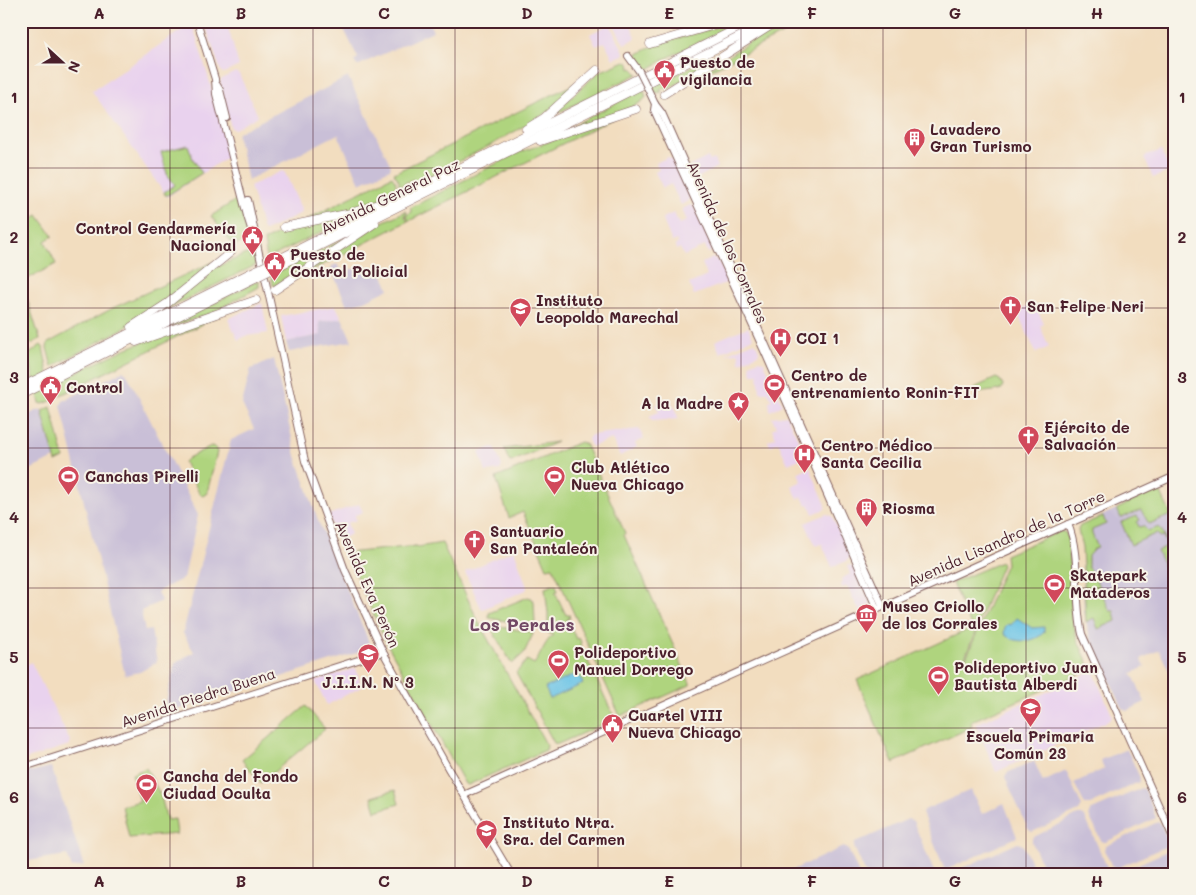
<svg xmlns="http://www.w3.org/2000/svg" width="1196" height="895" viewBox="0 0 1196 895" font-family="Mali,sans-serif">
<rect width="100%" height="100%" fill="#f7f3e8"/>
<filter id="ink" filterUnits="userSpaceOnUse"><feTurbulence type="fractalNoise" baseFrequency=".02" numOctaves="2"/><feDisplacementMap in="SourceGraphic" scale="10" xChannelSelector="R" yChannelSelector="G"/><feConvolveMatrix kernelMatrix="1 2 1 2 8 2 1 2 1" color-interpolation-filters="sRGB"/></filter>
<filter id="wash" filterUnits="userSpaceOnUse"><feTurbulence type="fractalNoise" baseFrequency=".0096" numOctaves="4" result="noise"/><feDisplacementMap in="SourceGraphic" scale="20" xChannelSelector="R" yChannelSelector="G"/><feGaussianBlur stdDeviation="1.12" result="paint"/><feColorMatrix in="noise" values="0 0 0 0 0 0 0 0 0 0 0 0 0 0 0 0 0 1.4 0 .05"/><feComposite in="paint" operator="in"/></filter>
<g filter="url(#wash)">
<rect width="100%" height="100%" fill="#f2ddbf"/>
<!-- built -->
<g fill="#e9d2ee">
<polygon points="204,21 226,21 239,66 224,73 221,72"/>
<polygon points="612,21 629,21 636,38 624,44"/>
<polygon points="192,23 214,96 230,155 167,197 92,91"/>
<polygon points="610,24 624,52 623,55 613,59 605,42 596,46 590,34"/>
<polygon points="235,72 239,74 258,116 235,129 231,128 220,82 222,79"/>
<polygon points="1161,150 1170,171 1153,178 1144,157"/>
<polygon points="668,157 672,159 690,198 688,201 681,205 671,184 663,188 655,172 659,170 656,163"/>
<polygon points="708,157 710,161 714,159 717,167 696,179 690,166"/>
<polygon points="282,171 285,173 302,211 301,213 265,231 263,230 250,186"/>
<polygon points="690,205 694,206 712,248 711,252 708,253 705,246 684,256 680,248 676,250 675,245 678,244 677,240 672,242 662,218 674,213 679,224 687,221 682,209"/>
<polygon points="713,258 718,260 728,282 694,295 689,284 707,276 702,263"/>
<polygon points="262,303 268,333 246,336 238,340 228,319"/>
<polygon points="1034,303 1044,324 1040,326 1049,347 1036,353 1017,311"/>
<polygon points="336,306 342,318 319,322 321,335 286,342 281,316"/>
<polygon points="748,327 753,338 720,353 715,341"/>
<polygon points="755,342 759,351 758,354 740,363 739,353 725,354"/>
<polygon points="759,360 764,362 782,403 781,406 770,411 769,401 772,400 768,392 760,392 758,374 752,374 750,364"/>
<polygon points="670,399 679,419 652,421 649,416 659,412 656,405"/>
<polygon points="786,415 806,455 804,457 788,464 778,442 770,446 768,441 776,437 772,429 776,427 772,417"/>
<polygon points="639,429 644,439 635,443 637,447 620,456 612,439 591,447 588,439 591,435"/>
<polygon points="492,447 495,448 502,466 500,470 486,472 479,452"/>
<polygon points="810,468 826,505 825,509 813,514 809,504 806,505 802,497 798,499 792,486 802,481 798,473"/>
<polygon points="359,504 363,512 355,515 356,520 347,523 351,534 341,539 338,539 328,515"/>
<polygon points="827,514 832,516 850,556 847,561 832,567 822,544 816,546 805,523"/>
<polygon points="514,550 527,587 526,590 483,609 481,608 465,572"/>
<polygon points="849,565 855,568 871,605 870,608 860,612 847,586 842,588 841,584 843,583 841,579 850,574 847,566"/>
<polygon points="31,662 70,741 69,745 21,761 21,668"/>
<polygon points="356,668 361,687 327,705 315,681"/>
<polygon points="1093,671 1112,715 1110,720 996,772 976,724"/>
</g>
<!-- industrial -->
<g fill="#c9bfd7">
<polygon points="340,21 428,21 433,31 357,66 354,61 358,58"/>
<polygon points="348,77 391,166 390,169 360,183 338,134 248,180 237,135 239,132"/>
<polygon points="337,264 341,271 365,267 367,275 380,268 389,289 365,301 347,305 331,269 332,266"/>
<polygon points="342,318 352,341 289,352 286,342 321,335 319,322"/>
<polygon points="274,359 296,456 319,523 369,642 366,650 167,713 164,710 175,663 194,652 183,633 231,440 254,429 242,404 250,372 251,369"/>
<polygon points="123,371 126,372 198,515 184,578 157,592 161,601 141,611 145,631 151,630 157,662 140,672 125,675 61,405 63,401"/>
<polygon points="41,409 55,458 21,474 21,418"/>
<polygon points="1155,491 1161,493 1175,524 1175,646 1172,648 1175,655 1175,683 1159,650 1141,659 1145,667 1132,673 1145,702 1127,711 1123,709 1090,637 1087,625 1084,611 1082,548 1078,529 1080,526"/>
<polygon points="1127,749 1140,778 1139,782 1089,805 1085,805 1074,783 1104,769 1100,760"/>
<polygon points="1034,761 1043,782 1066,771 1082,806 1079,811 1032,832 1028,829 1005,777 1007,773"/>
<polygon points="51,767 84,866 72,868 67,855 21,862 21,774"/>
<polygon points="1142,788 1145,790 1156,818 1106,842 1102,842 1089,816 1090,811"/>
<polygon points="971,790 982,814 1004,803 1017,837 946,870 944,868 922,813 924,810"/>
<polygon points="1078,815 1082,815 1085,817 1107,867 1107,872 1105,874 1046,874 1032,842 1032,838"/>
<polygon points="908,819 913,821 935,874 866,874 854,847 855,843"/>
<polygon points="1158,822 1161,824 1168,841 1167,846 1117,868 1112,867 1105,851 1106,846"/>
<polygon points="1018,843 1023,845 1036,874 949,874"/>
<polygon points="843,847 848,849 859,874 784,874"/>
<polygon points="1169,850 1172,851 1175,856 1175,874 1117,874"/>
</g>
<!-- green -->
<g fill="#afd47e" stroke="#7c7a54">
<polygon points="738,21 743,21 667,58 644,72 636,59 638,54 657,44"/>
<polygon points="783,21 808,21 691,80 779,23"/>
<polygon points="751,37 667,90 665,88 660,90 662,92 654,93 651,87"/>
<polygon points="625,61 629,63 630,69 632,68 638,74 549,117 599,72"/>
<polygon points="580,81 545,114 493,144 416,183 413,179 399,186 399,181 394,173"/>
<path d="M643,89L646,97C638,110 580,125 563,131Z"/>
<polygon points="616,117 409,221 406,215 412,212 410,208 515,154"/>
<polygon points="188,145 193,159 202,173 168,195 165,195 164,192 175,185 167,174 161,152"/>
<polygon points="392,176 396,182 395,193 354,210 306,220"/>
<polygon points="239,198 248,236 247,240 234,246 211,216"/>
<polygon points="406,211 407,213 404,215 408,221 305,274 304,272 380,223"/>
<polygon points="358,214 267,259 264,241 288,229"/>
<polygon points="38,215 53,236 45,241 56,264 25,280 21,265 21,226"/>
<polygon points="364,229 274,286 273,285 271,275"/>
<polygon points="253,251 254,253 249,254 250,258 255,257 256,265 149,318 210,270"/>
<polygon points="215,261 166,302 137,321 52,367 47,348 48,343 113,308"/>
<path d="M21,280L40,339L31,344C18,331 21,297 21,280Z"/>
<polygon points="259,280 259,287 212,313 159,331"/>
<polygon points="230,310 61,395 59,394 56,382 127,348"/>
<polygon points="41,345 43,347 53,398 51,401 43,404 40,403 28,355"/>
<polygon points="996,378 1000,380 1003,385 1001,390 976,393 973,392 974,388"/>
<polygon points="51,407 64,458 56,462 42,411"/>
<polygon points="557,442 511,462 509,461 504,449"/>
<polygon points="580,442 585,444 625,533 623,536 624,535 690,683 690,685 620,716 553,567 547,568 523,512 509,518 496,478"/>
<polygon points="211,446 215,447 217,452 207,493 203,496 199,493 184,462 188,458"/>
<polygon points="1154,491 1161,493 1171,515 1149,524 1141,510 1121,518 1117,509"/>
<polygon points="1103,516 1106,524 1092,530 1092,534 1098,548 1094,549 1088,556 1088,568 1093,573 1110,611 1114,611 1116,621 1098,629 1094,618 1086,622 1082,548 1078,530 1080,526"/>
<polygon points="1137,516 1140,520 1137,522 1139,527 1143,526 1148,531 1159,527 1161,529 1175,559 1175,591 1157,551 1167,546 1163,536 1160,537 1157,533 1131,545 1121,522"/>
<polygon points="1061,531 1066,533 1068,539 1072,616 1077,639 1090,667 1089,670 974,720 971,723 972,727 893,763 857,680 972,628 952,583 1001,562 1002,565 976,627 977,628 965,657 966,658 1006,564 1005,555"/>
<polygon points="442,543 478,621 547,746 546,750 468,785 465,784 385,640 346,553 417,546 418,547"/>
<path d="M553,585H556L558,591L555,592L566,615L569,614L570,618L567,619L576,639L579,638L581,642L580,644L615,719L558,744L554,743L516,673L527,660L534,664C541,655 544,643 553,635L548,633V613L545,588Z"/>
<polygon points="528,597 531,598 534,601 535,624 534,626 489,618 489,613"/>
<polygon points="494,626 532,632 533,634 524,653 512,664 492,630"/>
<polygon points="306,706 325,729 261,783 242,760"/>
<polygon points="146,768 161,796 167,820 175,819 177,834 129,838 122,806 140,801 132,774"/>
<polygon points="395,790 399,804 376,811 372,797"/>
</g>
<!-- water -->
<g fill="#68c3e6" stroke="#597188">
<path d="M1017,618L1032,628L1044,627V632C1035,643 1015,644 1004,634L1005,627L1008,624L1011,625Z"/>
<polygon points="578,673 583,684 550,699 545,688"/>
</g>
</g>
<g filter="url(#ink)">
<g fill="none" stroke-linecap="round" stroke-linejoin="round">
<defs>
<g id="secondary">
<polyline points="197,21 215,79 216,94 247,216 253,235 256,241"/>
<polyline points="628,56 639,71"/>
<polyline points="217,85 220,90 227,118"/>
<polyline points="647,87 655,104 662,113 883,607"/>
<polyline points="655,104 654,110 766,355 877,609"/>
<path d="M248,200C253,221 256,241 261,262"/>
<polyline points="265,278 305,461 345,570 383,652 449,770 511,874"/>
<path d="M1068,524C1081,554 1074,600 1082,634L1175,842"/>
<polyline points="21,768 383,652"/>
<polyline points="464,795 1175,476"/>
</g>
<g id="motorway">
<polyline points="650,44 728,21"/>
<polyline points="664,94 778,21"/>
<polyline points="526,129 544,118 597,70"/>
<polyline points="540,141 636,109"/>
<polyline points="284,227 351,213 378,204"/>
<polyline points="271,263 752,21"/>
<polyline points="271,270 771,21"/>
<polyline points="275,290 375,223"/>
<polyline points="131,327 168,303 231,252"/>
<polyline points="136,342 256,300"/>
<polyline points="21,387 254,271"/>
<polyline points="21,395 255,278"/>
</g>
</defs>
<!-- secondary casing -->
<use href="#secondary" stroke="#85625f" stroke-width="8"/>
<!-- motorway casing -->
<use href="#motorway" stroke="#85625f" stroke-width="9"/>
<!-- secondary -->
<use href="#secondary" stroke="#fff" stroke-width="6"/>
<!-- motorway -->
<use href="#motorway" stroke="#fff" stroke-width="8"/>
<defs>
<polyline id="secondary-bridge" points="639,71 647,87"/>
<g id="motorway-bridge">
<polyline points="254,271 271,263"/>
<polyline points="255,278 271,270"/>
</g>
</defs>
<!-- secondary-bridge casing -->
<use href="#secondary-bridge" stroke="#85625f" stroke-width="8" stroke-linecap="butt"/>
<!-- motorway-bridge casing -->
<use href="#motorway-bridge" stroke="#85625f" stroke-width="9" stroke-linecap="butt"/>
<!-- secondary-bridge -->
<use href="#secondary-bridge" stroke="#fff" stroke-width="6"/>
<!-- motorway-bridge -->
<use href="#motorway-bridge" stroke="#fff" stroke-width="8"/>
</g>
</g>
<!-- grid -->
<path fill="none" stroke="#4a1f2b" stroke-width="1" stroke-opacity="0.55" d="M170,21V874M313,21V874M455,21V874M598,21V874M741,21V874M883,21V874M1026,21V874M21,168H1175M21,308H1175M21,448H1175M21,588H1175M21,728H1175"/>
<!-- icons -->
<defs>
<symbol id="civic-pin" viewBox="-11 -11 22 30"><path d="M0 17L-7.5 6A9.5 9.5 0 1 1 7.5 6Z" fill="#d1495b" stroke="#f7f3e8"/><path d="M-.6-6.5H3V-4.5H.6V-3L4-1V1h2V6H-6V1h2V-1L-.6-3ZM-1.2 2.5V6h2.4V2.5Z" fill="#fff"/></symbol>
<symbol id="building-pin" viewBox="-11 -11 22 30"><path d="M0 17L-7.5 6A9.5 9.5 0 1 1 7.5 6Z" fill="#d1495b" stroke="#f7f3e8"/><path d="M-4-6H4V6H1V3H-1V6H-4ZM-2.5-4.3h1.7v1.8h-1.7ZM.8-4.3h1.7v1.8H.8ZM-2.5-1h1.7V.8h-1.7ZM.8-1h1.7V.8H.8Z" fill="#fff"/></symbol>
<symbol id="church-pin" viewBox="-11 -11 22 30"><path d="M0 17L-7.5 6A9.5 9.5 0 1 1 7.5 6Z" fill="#d1495b" stroke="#f7f3e8"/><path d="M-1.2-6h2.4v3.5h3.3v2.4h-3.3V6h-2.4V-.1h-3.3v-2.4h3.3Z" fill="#fff"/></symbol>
<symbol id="school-pin" viewBox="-11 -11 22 30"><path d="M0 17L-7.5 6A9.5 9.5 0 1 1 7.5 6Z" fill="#d1495b" stroke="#f7f3e8"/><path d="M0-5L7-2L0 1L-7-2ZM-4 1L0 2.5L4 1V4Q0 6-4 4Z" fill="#fff"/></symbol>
<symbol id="hospital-pin" viewBox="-11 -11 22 30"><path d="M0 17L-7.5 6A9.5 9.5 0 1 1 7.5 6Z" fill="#d1495b" stroke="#f7f3e8"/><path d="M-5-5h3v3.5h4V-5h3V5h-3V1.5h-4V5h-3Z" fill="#fff"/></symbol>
<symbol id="stadium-pin" viewBox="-11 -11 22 30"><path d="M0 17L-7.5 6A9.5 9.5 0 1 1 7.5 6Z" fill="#d1495b" stroke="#f7f3e8"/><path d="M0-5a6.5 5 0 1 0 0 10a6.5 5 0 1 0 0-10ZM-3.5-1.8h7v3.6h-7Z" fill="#fff"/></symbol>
<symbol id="sight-pin" viewBox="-11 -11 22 30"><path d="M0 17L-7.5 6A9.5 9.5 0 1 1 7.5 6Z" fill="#d1495b" stroke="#f7f3e8"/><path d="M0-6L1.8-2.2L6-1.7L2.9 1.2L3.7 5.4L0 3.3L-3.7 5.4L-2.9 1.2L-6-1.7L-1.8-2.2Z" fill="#fff"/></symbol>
<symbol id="museum-pin" viewBox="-11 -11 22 30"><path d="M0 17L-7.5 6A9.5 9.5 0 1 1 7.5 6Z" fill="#d1495b" stroke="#f7f3e8"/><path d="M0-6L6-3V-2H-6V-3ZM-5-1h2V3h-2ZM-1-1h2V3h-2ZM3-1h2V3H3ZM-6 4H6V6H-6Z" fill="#fff"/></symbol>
</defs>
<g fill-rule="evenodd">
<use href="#civic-pin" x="652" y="58" width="25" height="34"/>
<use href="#building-pin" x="902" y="126" width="25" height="34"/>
<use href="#civic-pin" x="240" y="224" width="25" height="34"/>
<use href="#civic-pin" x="262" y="250" width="25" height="34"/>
<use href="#church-pin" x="998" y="294" width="25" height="34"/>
<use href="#school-pin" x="508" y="296" width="25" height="34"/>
<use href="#hospital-pin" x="768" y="326" width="25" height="34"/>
<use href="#stadium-pin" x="762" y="372" width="25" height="34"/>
<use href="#civic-pin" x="38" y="374" width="25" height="34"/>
<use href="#sight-pin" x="726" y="390" width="25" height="34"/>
<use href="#church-pin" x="1016" y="424" width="25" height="34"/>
<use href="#hospital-pin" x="792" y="442" width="25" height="34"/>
<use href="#stadium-pin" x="56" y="464" width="25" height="34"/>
<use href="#stadium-pin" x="542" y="464" width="25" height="34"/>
<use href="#building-pin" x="854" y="496" width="25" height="34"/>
<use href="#church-pin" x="462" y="528" width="25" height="34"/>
<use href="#stadium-pin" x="1042" y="572" width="25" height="34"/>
<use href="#museum-pin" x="854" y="602" width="25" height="34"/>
<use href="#school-pin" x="356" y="642" width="25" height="34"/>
<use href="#stadium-pin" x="546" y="648" width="25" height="34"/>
<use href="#stadium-pin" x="926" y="664" width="25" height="34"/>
<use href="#school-pin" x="1018" y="696" width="25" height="34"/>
<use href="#civic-pin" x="600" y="712" width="25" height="34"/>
<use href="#stadium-pin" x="134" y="772" width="25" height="34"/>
<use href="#school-pin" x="474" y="818" width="25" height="34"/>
</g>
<g text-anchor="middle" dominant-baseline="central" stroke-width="4" stroke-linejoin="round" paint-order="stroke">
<!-- poi labels -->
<g font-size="15" font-weight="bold" fill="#4a1f2b" stroke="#f7f3e8" text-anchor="start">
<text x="680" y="62">Puesto de<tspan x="680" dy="17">vigilancia</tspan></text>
<text x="930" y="129">Lavadero<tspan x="930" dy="17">Gran Turismo</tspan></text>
<text x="236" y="228" text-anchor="end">Control Gendarmería<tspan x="236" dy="17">Nacional</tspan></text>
<text x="290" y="254">Puesto de<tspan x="290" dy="17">Control Policial</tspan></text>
<text x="536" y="300">Instituto<tspan x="536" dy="17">Leopoldo Marechal</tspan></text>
<text x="1027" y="306">San Felipe Neri</text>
<text x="796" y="338">COI 1</text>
<text x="791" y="375">Centro de<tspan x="791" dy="17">entrenamiento Ronin-FIT</tspan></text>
<text x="66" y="387">Control</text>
<text x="723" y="403" text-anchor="end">A la Madre</text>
<text x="1044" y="427">Ejército de<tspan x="1044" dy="17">Salvación</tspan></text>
<text x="821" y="445">Centro Médico<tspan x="821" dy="17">Santa Cecilia</tspan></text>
<text x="571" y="467">Club Atlético<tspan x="571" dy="17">Nueva Chicago</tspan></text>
<text x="85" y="476">Canchas Pirelli</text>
<text x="882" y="508">Riosma</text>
<text x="490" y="531">Santuario<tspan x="490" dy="17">San Pantaleón</tspan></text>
<text x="1070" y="575">Skatepark<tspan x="1070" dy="17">Mataderos</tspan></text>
<text x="882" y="606">Museo Criollo<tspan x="882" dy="17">de los Corrales</tspan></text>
<text x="574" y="652">Polideportivo<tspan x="574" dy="17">Manuel Dorrego</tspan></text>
<text x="954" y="667">Polideportivo Juan<tspan x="954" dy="17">Bautista Alberdi</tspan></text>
<text x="368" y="682" text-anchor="middle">J.I.I.N. Nº 3</text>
<text x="628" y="715">Cuartel VIII<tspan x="628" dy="17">Nueva Chicago</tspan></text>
<text x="1030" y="736" text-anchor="middle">Escuela Primaria<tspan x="1030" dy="17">Común 23</tspan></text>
<text x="163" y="776">Cancha del Fondo<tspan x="163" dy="17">Ciudad Oculta</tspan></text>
<text x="503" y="822">Instituto Ntra.<tspan x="503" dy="17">Sra. del Carmen</tspan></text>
</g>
<!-- street labels -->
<g font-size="15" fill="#4a1f2b" stroke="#f7f3e8">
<text transform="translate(390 196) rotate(-26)">Avenida General Paz</text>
<text transform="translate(728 242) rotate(66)">Avenida de los Corrales</text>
<text transform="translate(1006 538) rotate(-24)">Avenida Lisandro de la Torre</text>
<text transform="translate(368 584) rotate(66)">Avenida Eva Perón</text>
<text transform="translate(198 697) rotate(-18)">Avenida Piedra Buena</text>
</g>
<!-- quarter labels -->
<g font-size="18" font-weight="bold" fill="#724864" stroke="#f7f3e8">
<text x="522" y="624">Los Perales</text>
</g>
</g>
<!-- margin -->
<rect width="1196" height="895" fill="none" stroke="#f7f3e8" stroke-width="55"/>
<!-- north arrow -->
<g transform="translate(62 62) rotate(111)" stroke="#f7f3e8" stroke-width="4" paint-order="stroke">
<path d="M0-4L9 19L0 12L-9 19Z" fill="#4a1f2b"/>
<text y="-8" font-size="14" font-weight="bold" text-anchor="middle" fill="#4a1f2b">N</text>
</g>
<rect x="28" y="28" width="1140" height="840" fill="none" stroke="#4a1f2b" stroke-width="2"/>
<g font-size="16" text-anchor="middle" font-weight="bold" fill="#4a1f2b">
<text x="99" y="19">A</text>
<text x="241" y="19">B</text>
<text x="384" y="19">C</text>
<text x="527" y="19">D</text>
<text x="669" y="19">E</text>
<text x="812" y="19">F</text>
<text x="955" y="19">G</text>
<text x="1097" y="19">H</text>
<text x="14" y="103">1</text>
<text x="1182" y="103">1</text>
<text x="14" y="243">2</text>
<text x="1182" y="243">2</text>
<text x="14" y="383">3</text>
<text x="1182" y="383">3</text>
<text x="14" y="523">4</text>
<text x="1182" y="523">4</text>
<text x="14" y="663">5</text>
<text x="1182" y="663">5</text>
<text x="14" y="803">6</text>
<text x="1182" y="803">6</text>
<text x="99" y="887">A</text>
<text x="241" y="887">B</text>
<text x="384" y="887">C</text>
<text x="527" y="887">D</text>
<text x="669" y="887">E</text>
<text x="812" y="887">F</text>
<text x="955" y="887">G</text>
<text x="1097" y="887">H</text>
</g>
</svg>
